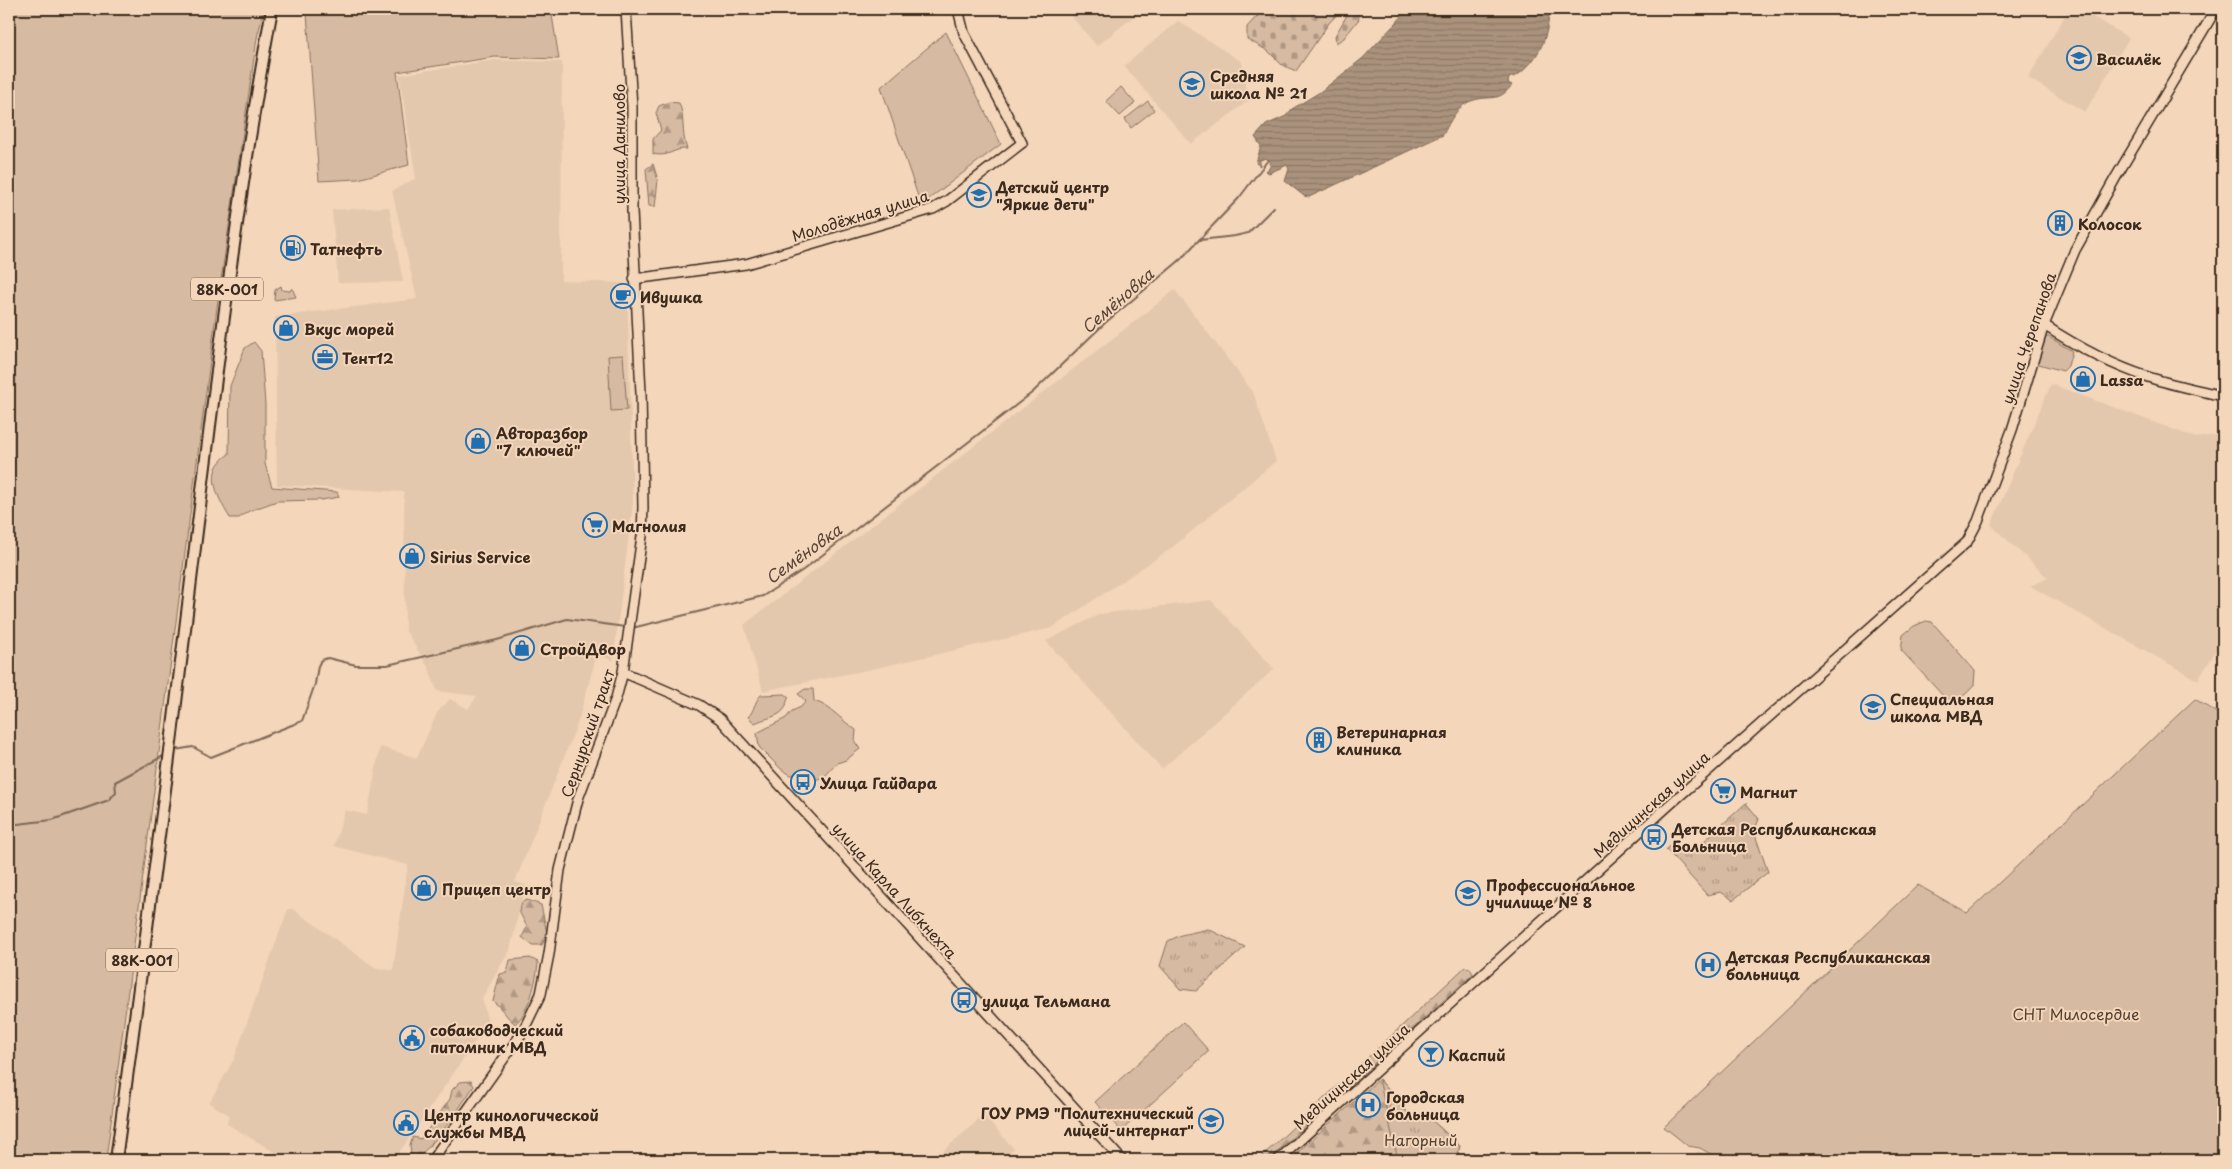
<svg xmlns="http://www.w3.org/2000/svg" width="2232" height="1169" viewBox="0 0 2232 1169" font-family="'Playpen Sans',sans-serif">
<defs>
<pattern id="forest-firs" width="22" height="20" patternUnits="userSpaceOnUse" patternTransform="scale(1.25)"><rect width="22" height="20" fill="#d6baa1"/><path d="M5 1l3.5 6h-7zM16 11l3.5 6h-7z" fill="#af9783"/></pattern>
<pattern id="cemetery-stones" width="16" height="16" patternUnits="userSpaceOnUse" patternTransform="scale(1.25)"><rect width="16" height="16" fill="#d6baa1"/><path d="M2 7V4a2 2 0 0 1 4 0v3zM10 15v-3a2 2 0 0 1 4 0v3z" fill="#af9783"/></pattern>
<pattern id="park-tufts" width="24" height="20" patternUnits="userSpaceOnUse" patternTransform="scale(1.25)"><rect width="24" height="20" fill="#d6baa1"/><path d="M3 7l-1-3M5 7V3M7 7l1-3M15 17l-1-3M17 17v-4M19 17l1-3" fill="none" stroke="#af9783"/></pattern>
<pattern id="water-rules" width="6" height="5" patternUnits="userSpaceOnUse" patternTransform="scale(1.25)"><rect width="6" height="5" fill="#aa927c"/><path d="M0 2.5h6" fill="none" stroke="#8c7765"/></pattern>
</defs>
<rect width="100%" height="100%" fill="#f4d6ba"/>
<filter id="ink" filterUnits="userSpaceOnUse"><feTurbulence type="fractalNoise" baseFrequency=".02" numOctaves="2"/><feDisplacementMap in="SourceGraphic" scale="10" xChannelSelector="R" yChannelSelector="G"/><feConvolveMatrix kernelMatrix="1 2 1 2 8 2 1 2 1" color-interpolation-filters="sRGB"/></filter>
<g filter="url(#ink)">
<!-- built -->
<g fill="#e4c8ad">
<polygon points="1065,9 1143,9 1097,46"/>
<polygon points="2069,9 2080,9 2129,38 2085,112 2028,78"/>
<polygon points="1178,21 1242,62 1248,101 1191,144 1124,66"/>
<polygon points="495,60 562,62 561,281 627,283 633,503 613,661 597,654 578,722 515,882 525,885 510,950 482,998 488,1023 394,1160 288,1160 227,1124 229,1115 209,1103 234,1059 288,909 293,909 377,969 393,970 408,865 334,846 345,810 367,815 380,747 417,758 437,713 450,699 468,709 477,696 437,691 429,669 405,629 404,492 277,485 275,317 417,299 392,191 416,178 399,75"/>
<polygon points="389,207 403,282 338,283 332,210"/>
<polygon points="1175,290 1253,392 1276,461 1169,550 1052,628 872,669 763,691 744,625"/>
<polygon points="2051,384 2196,438 2214,435 2223,437 2223,639 2198,680 2030,586 2048,578 1991,525"/>
<polygon points="1211,600 1274,669 1162,769 1046,641 1100,614"/>
<polygon points="984,1115 1014,1149 1001,1160 933,1160"/>
<polygon points="1698,1151 1715,1160 1692,1160"/>
</g>
<!-- green -->
<g fill="#d6baa1" stroke="#887260">
<polygon points="9,9 264,9 257,38 217,307 106,1160 9,1160"/>
<polygon points="336,9 551,9 559,59 495,57 397,72 409,165 358,179 319,181 307,13"/>
<polygon points="946,32 1001,144 921,205 881,87"/>
<polygon points="1121,87 1135,103 1120,116 1106,101"/>
<polygon points="1148,101 1154,110 1131,128 1125,119"/>
<polygon points="281,286 282,290 290,291 292,288 296,297 274,300 275,290"/>
<polygon points="2045,337 2049,337 2072,351 2068,366 2063,371 2039,364 2036,360 2043,339"/>
<path d="M254,342L261,351L265,404V464L272,487L337,492L339,497L321,500L277,501L249,511L239,518H230C221,503 206,478 220,462C222,459 226,456 229,454L230,386L245,348Z"/>
<polygon points="623,355 627,410 611,411 608,356"/>
<path d="M1926,621L1932,622L1975,671L1974,685C1967,694 1958,703 1945,698L1901,650L1903,635L1914,626Z"/>
<path d="M805,689H813L814,701C831,706 842,721 856,730L855,742L860,749L846,760L837,763L825,776L813,781L803,774L791,775L781,769L759,747L757,733L786,718L792,711L801,707L806,701L798,694Z"/>
<path d="M785,694L789,697C786,701 787,704 785,708C779,718 764,718 755,723L748,717C755,710 754,702 761,695Z"/>
<polygon points="2195,699 2223,717 2223,1160 1721,1160 1700,1148 1688,1146 1664,1127 1918,885 1967,913"/>
<polygon points="1183,1022 1209,1051 1121,1131 1095,1102"/>
</g>
<!-- forest -->
<g fill="url(#forest-firs)" stroke="#887260">
<path d="M669,102L679,103C685,116 681,133 687,149C673,148 669,158 653,154V139L661,130L656,113L659,106Z"/>
<polygon points="653,164 658,180 655,207 649,206 646,169"/>
<polygon points="527,900 541,905 547,933 542,945 532,945 522,937 527,927 519,911 522,902"/>
<path d="M530,958L538,962C537,979 529,1013 515,1024C506,1017 502,1008 493,1001L500,974L507,973L510,960Z"/>
<polygon points="1465,967 1470,968 1473,974 1268,1160 1258,1160"/>
<polygon points="1379,1079 1413,1119 1424,1113 1460,1146 1458,1153 1468,1160 1360,1160 1358,1157 1330,1160 1289,1160"/>
<path d="M471,1081L474,1086C462,1104 432,1150 415,1158L411,1155L410,1145L413,1137L421,1139L450,1099L452,1090L460,1082Z"/>
</g>
<!-- cemetery -->
<polygon fill="url(#cemetery-stones)" stroke="#887260" points="1274,9 1358,9 1359,19 1344,38 1336,43 1335,36 1347,15 1342,9 1329,23 1296,71 1282,65 1268,51 1247,39 1247,27 1257,16"/>
<!-- park -->
<g fill="url(#park-tufts)" stroke="#887260">
<polygon points="1746,803 1759,819 1754,832 1768,872 1733,900 1721,892 1707,895 1666,849 1674,842 1684,850 1701,844"/>
<polygon points="1208,929 1245,947 1196,991 1180,989 1160,966 1168,941 1181,935"/>
<polygon points="1379,1079 1413,1119 1424,1113 1460,1146 1458,1153 1468,1160 1398,1160"/>
</g>
<!-- water -->
<path fill="url(#water-rules)" stroke="#7e6856" d="M1409,9H1549C1549,35 1540,58 1519,74C1516,77 1512,76 1509,78L1508,83L1512,85C1498,103 1493,95 1474,100C1458,104 1450,121 1443,135L1309,197L1304,196L1285,181L1289,169L1287,165L1269,173L1266,171L1270,167V161L1266,158L1260,160V166L1256,163L1261,146L1255,137L1266,125L1286,116L1292,109L1320,92L1363,58Z"/>
<g fill="none" stroke-linecap="round" stroke-linejoin="round">
<!-- stream -->
<g stroke="#7e6856" stroke-width="2">
<polyline points="1200,240 1235,236 1248,233 1274,207"/>
<polyline points="632,628 763,596 803,570 1033,392 1105,323 1179,261 1239,198 1268,160"/>
<polyline points="175,750 193,747 211,757 302,721 315,684 318,666 321,660 328,658 356,665 387,665 497,640 567,619 625,627"/>
<polyline points="9,825 52,820 109,800 116,792 115,782 167,754"/>
</g>
<defs>
<g id="secondary">
<polyline points="634,279 746,264 933,209 947,201 1022,143 964,33 958,9"/>
<path d="M2044,325C2076,346 2111,365 2148,377C2172,385 2198,390 2223,396"/>
<polyline points="623,672 699,705 720,719 1122,1160"/>
<polyline points="432,1160 522,1033 541,994 549,954 560,870 578,799 616,698 623,672 642,536 643,507 641,393 632,211 632,107 626,9"/>
<polyline points="1278,1160 1668,806 1967,542 1978,521 2012,430 2044,325 2075,250 2116,177 2216,9"/>
</g>
<path id="primary" d="M116,1160C138,994 161,828 181,662C208,444 232,225 272,9"/>
</defs>
<!-- secondary casing -->
<use href="#secondary" stroke="#3b2a1e" stroke-width="12"/>
<!-- primary casing -->
<use href="#primary" stroke="#3b2a1e" stroke-width="14"/>
<!-- secondary -->
<use href="#secondary" stroke="#f4d6ba" stroke-width="9"/>
<!-- primary -->
<use href="#primary" stroke="#f4d6ba" stroke-width="10"/>
</g>
</g>
<!-- icons -->
<defs>
<symbol id="school-ring" viewBox="-11 -11 22 22"><circle r="9.5" fill="#f4d6ba" stroke="#1f6fb2" stroke-width="1.5"/><path d="M0-5L7-2L0 1L-7-2ZM-4 1L0 2.5L4 1V4Q0 6-4 4Z" fill="#1f6fb2"/></symbol>
<symbol id="building-ring" viewBox="-11 -11 22 22"><circle r="9.5" fill="#f4d6ba" stroke="#1f6fb2" stroke-width="1.5"/><path d="M-4-6H4V6H1V3H-1V6H-4ZM-2.5-4.3h1.7v1.8h-1.7ZM.8-4.3h1.7v1.8H.8ZM-2.5-1h1.7V.8h-1.7ZM.8-1h1.7V.8H.8Z" fill="#1f6fb2"/></symbol>
<symbol id="fuel-ring" viewBox="-11 -11 22 22"><circle r="9.5" fill="#f4d6ba" stroke="#1f6fb2" stroke-width="1.5"/><path d="M-5.5-6h7V0h2V4h1.3V-2.5L3-4.5l.8-.8L6-3V5H2.5V1h-1V6h-7ZM-4.2-4.7v3.2H.2V-4.7Z" fill="#1f6fb2"/></symbol>
<symbol id="cafe-ring" viewBox="-11 -11 22 22"><circle r="9.5" fill="#f4d6ba" stroke="#1f6fb2" stroke-width="1.5"/><path d="M-5.5-4.5H6V0H3Q3 3.5 0 3.5H-2.5Q-5.5 3.5-5.5 0ZM3-3.2v2h1.7v-2ZM-6 4.5H4V6H-6Z" fill="#1f6fb2"/></symbol>
<symbol id="shop-ring" viewBox="-11 -11 22 22"><circle r="9.5" fill="#f4d6ba" stroke="#1f6fb2" stroke-width="1.5"/><path d="M-5-2.5h2.3a2.7 3.5 0 0 1 5.4 0H5L5.5 6h-11ZM-1.5-2.5h3a1.5 2.3 0 0 0-3 0Z" fill="#1f6fb2"/></symbol>
<symbol id="office-ring" viewBox="-11 -11 22 22"><circle r="9.5" fill="#f4d6ba" stroke="#1f6fb2" stroke-width="1.5"/><path d="M-6-3h4V-5.5h4V-3h4V5H-6ZM-1-4.5V-3h2v-1.5ZM-6 0V1H6V0Z" fill="#1f6fb2"/></symbol>
<symbol id="supermarket-ring" viewBox="-11 -11 22 22"><circle r="9.5" fill="#f4d6ba" stroke="#1f6fb2" stroke-width="1.5"/><path d="M-6-5.5h2.5l.6 2H6L4.5 2H-2.5L-4.4-4H-6ZM-1.5 3.2a1.3 1.3 0 1 0 .1 0ZM3 3.2a1.3 1.3 0 1 0 .1 0Z" fill="#1f6fb2"/></symbol>
<symbol id="university-ring" viewBox="-11 -11 22 22"><circle r="9.5" fill="#f4d6ba" stroke="#1f6fb2" stroke-width="1.5"/><path d="M0-5L7-2L0 1L-7-2ZM-4 1L0 2.5L4 1V4Q0 6-4 4Z" fill="#1f6fb2"/></symbol>
<symbol id="bus-ring" viewBox="-11 -11 22 22"><circle r="9.5" fill="#f4d6ba" stroke="#1f6fb2" stroke-width="1.5"/><path d="M-5-6H5V4H4V6H2V4H-2V6H-4V4H-5ZM-3.5-4V0h7V-4ZM-3.5 1.2v1.5H-2V1.2ZM2 1.2v1.5H3.5V1.2Z" fill="#1f6fb2"/></symbol>
<symbol id="hospital-ring" viewBox="-11 -11 22 22"><circle r="9.5" fill="#f4d6ba" stroke="#1f6fb2" stroke-width="1.5"/><path d="M-5-5h3v3.5h4V-5h3V5h-3V1.5h-4V5h-3Z" fill="#1f6fb2"/></symbol>
<symbol id="civic-ring" viewBox="-11 -11 22 22"><circle r="9.5" fill="#f4d6ba" stroke="#1f6fb2" stroke-width="1.5"/><path d="M-.6-6.5H3V-4.5H.6V-3L4-1V1h2V6H-6V1h2V-1L-.6-3ZM-1.2 2.5V6h2.4V2.5Z" fill="#1f6fb2"/></symbol>
<symbol id="bar-ring" viewBox="-11 -11 22 22"><circle r="9.5" fill="#f4d6ba" stroke="#1f6fb2" stroke-width="1.5"/><path d="M-6-5H6L.8 .8V4.5H3.5V6h-7V4.5H-.8V.8Z" fill="#1f6fb2"/></symbol>
</defs>
<g fill-rule="evenodd">
<use href="#school-ring" x="2065" y="44" width="28" height="28"/>
<use href="#school-ring" x="1178" y="70" width="28" height="28"/>
<use href="#school-ring" x="965" y="181" width="28" height="28"/>
<use href="#building-ring" x="2046" y="209" width="28" height="28"/>
<use href="#fuel-ring" x="279" y="234" width="28" height="28"/>
<use href="#cafe-ring" x="609" y="282" width="28" height="28"/>
<use href="#shop-ring" x="272" y="314" width="28" height="28"/>
<use href="#office-ring" x="311" y="343" width="28" height="28"/>
<use href="#shop-ring" x="2069" y="365" width="28" height="28"/>
<use href="#shop-ring" x="464" y="427" width="28" height="28"/>
<use href="#supermarket-ring" x="581" y="511" width="28" height="28"/>
<use href="#shop-ring" x="398" y="542" width="28" height="28"/>
<use href="#shop-ring" x="508" y="634" width="28" height="28"/>
<use href="#university-ring" x="1859" y="693" width="28" height="28"/>
<use href="#building-ring" x="1305" y="726" width="28" height="28"/>
<use href="#bus-ring" x="789" y="768" width="28" height="28"/>
<use href="#supermarket-ring" x="1709" y="777" width="28" height="28"/>
<use href="#bus-ring" x="1640" y="823" width="28" height="28"/>
<use href="#shop-ring" x="410" y="874" width="28" height="28"/>
<use href="#university-ring" x="1454" y="879" width="28" height="28"/>
<use href="#hospital-ring" x="1694" y="951" width="28" height="28"/>
<use href="#bus-ring" x="950" y="986" width="28" height="28"/>
<use href="#civic-ring" x="398" y="1024" width="28" height="28"/>
<use href="#bar-ring" x="1417" y="1040" width="28" height="28"/>
<use href="#hospital-ring" x="1354" y="1091" width="28" height="28"/>
<use href="#school-ring" x="1197" y="1107" width="28" height="28"/>
<use href="#civic-ring" x="392" y="1109" width="28" height="28"/>
</g>
<g text-anchor="middle" dominant-baseline="central" stroke-width="4" stroke-linejoin="round" paint-order="stroke">
<!-- shield labels -->
<g fill="#f4d6ba" stroke="#725e4d" stroke-width="1">
<rect x="191" y="277.5" width="72" height="23" rx="4"/>
<rect x="106" y="948.5" width="72" height="23" rx="4"/>
</g>
<g font-size="14" font-weight="bold" fill="#3b2a1e">
<text x="227" y="289">88К-001</text>
<text x="142" y="960">88К-001</text>
</g>
<!-- poi labels -->
<g font-size="15" font-weight="bold" fill="#3b2a1e" stroke="#f4d6ba" text-anchor="start">
<text x="2096" y="58">Василёк</text>
<text x="1210" y="75">Средняя<tspan x="1210" dy="17">школа № 21</tspan></text>
<text x="996" y="186">Детский центр<tspan x="996" dy="17">"Яркие дети"</tspan></text>
<text x="2078" y="223">Колосок</text>
<text x="310" y="248">Татнефть</text>
<text x="640" y="296">Ивушка</text>
<text x="304" y="328">Вкус морей</text>
<text x="342" y="357">Тент12</text>
<text x="2100" y="379">Lassa</text>
<text x="496" y="432">Авторазбор<tspan x="496" dy="17">"7 ключей"</tspan></text>
<text x="612" y="525">Магнолия</text>
<text x="430" y="556">Sirius Service</text>
<text x="540" y="648">СтройДвор</text>
<text x="1890" y="698">Специальная<tspan x="1890" dy="17">школа МВД</tspan></text>
<text x="1336" y="731">Ветеринарная<tspan x="1336" dy="17">клиника</tspan></text>
<text x="820" y="782">Улица Гайдара</text>
<text x="1740" y="791">Магнит</text>
<text x="1672" y="828">Детская Республиканская<tspan x="1672" dy="17">Больница</tspan></text>
<text x="1486" y="884">Профессиональное<tspan x="1486" dy="17">училище № 8</tspan></text>
<text x="442" y="888">Прицеп центр</text>
<text x="1726" y="956">Детская Республиканская<tspan x="1726" dy="17">больница</tspan></text>
<text x="982" y="1000">улица Тельмана</text>
<text x="430" y="1029">собаководческий<tspan x="430" dy="17">питомник МВД</tspan></text>
<text x="1448" y="1054">Каспий</text>
<text x="1386" y="1096">Городская<tspan x="1386" dy="17">больница</tspan></text>
<text x="1194" y="1112" text-anchor="end">ГОУ РМЭ "Политехнический<tspan x="1194" dy="17">лицей-интернат"</tspan></text>
<text x="424" y="1114">Центр кинологической<tspan x="424" dy="17">службы МВД</tspan></text>
</g>
<!-- street labels -->
<g font-size="15" fill="#3b2a1e" stroke="#f4d6ba">
<text transform="translate(618 144) rotate(-90)">улица Данилово</text>
<text transform="translate(860 215) rotate(-17)">Молодёжная улица</text>
<text transform="translate(2028 338) rotate(-71)">улица Черепанова</text>
<text transform="translate(587 733) rotate(-71)">Сернурский тракт</text>
<text transform="translate(1651 804) rotate(-42)">Медицинская улица</text>
<text transform="translate(895 890) rotate(48)">улица Карла Либкнехта</text>
<text transform="translate(1351 1076) rotate(-42)">Медицинская улица</text>
</g>
<!-- park labels -->
<g font-size="15" fill="#524032" stroke="#f4d6ba">
<text x="2076" y="1013">СНТ Милосердие</text>
<text x="1421" y="1139">Нагорный</text>
</g>
<!-- water labels -->
<g font-size="16" font-style="italic" fill="#574436" stroke="#f4d6ba">
<text transform="translate(1117 300) rotate(-41)">Семёновка</text>
<text transform="translate(803 553) rotate(-36)">Семёновка</text>
</g>
</g>
<!-- margin -->
<rect width="2232" height="1169" fill="none" stroke="#f4d6ba" stroke-width="30"/>
<rect x="15" y="15" width="2202" height="1139" fill="none" stroke="#3b2a1e" stroke-width="2" filter="url(#ink)"/>
</svg>
